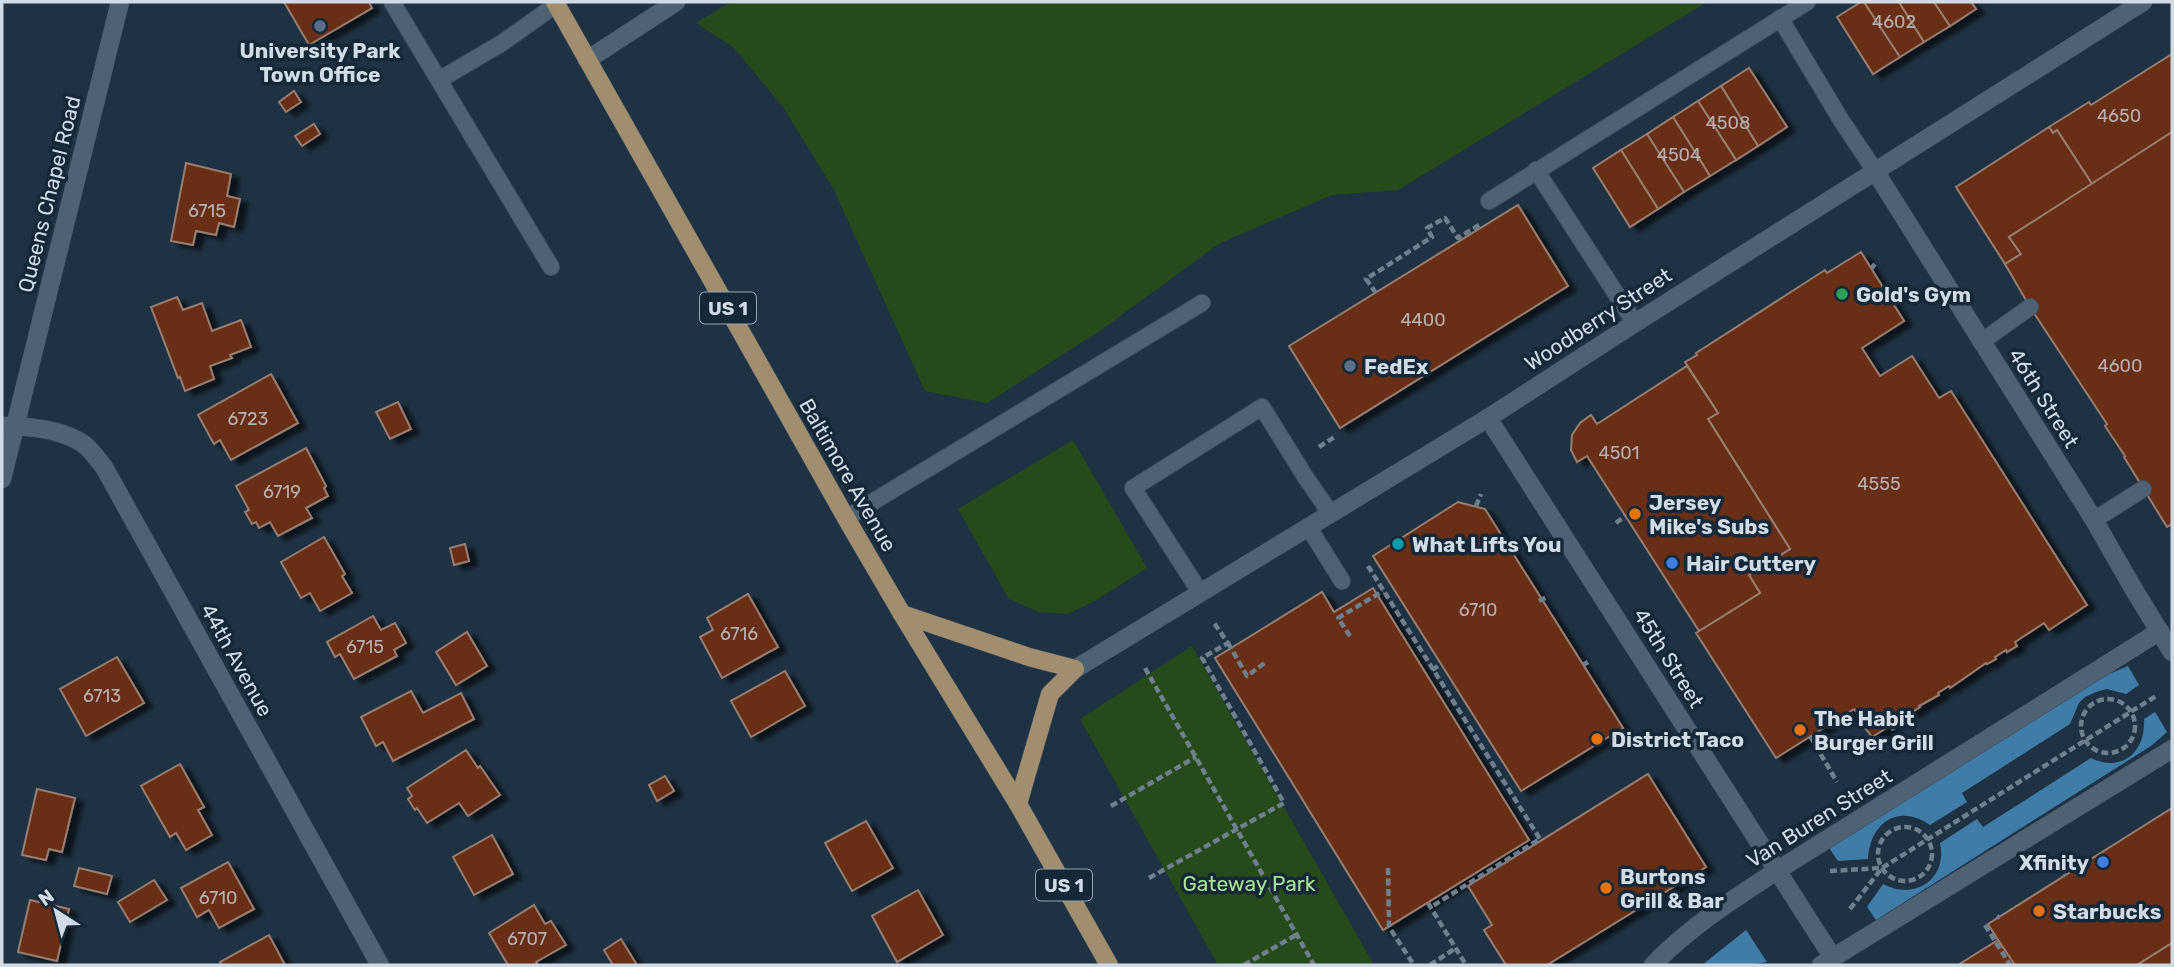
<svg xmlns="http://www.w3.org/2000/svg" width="2174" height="967" viewBox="0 0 2174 967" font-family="Rubik,sans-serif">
<defs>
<filter id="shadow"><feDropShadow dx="8" dy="4.5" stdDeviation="2" flood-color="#0009"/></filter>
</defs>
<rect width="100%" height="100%" fill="#1f3243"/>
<!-- green -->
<g fill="#254b1a">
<polygon points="731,2 1707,2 1398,190 1332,195 1220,243 1101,330 987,403 925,391 834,190 783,107 733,47 696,23"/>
<polygon points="1073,440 1147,568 1095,601 1067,614 1039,612 1009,599 958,509"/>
<polygon points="1192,646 1374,965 1218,965 1080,719"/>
</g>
<!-- water -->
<g fill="#3f7ca7">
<path d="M2128,666L2139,685L2126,694L2107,689L2096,692L2085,697L2079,703L2070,724L1962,793L1967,802L1930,825C1898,803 1870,823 1868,859L1838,861L1829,848L2109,674Z"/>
<path d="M2155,712L2167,732L2151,746L1876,920L1867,907L1883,884C1914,901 1948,879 1940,843L1977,819L1983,827L2091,758C2122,773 2146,752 2144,719Z"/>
<polygon points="1746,930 1767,962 1748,965 1702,965"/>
</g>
<!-- building -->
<g fill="#682f12" stroke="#987d71" stroke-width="2" filter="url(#shadow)">
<polygon points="284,2 369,2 372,8 309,45"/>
<polygon points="1861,2 1864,2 1900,57 1873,74 1837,17"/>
<polygon points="1864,2 1899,2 1924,42 1900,57"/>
<polygon points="1899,2 1934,2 1950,26 1924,42"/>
<polygon points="1934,2 1971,2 1976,9 1950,26"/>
<polygon points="2172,54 2172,132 2092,184 2057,130 2053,133 2049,127 2089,102 2091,105"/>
<polygon points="1749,68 1787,127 1758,146 1721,86"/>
<polygon points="1721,86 1758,146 1736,160 1698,101"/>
<polygon points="294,91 301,102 286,112 279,102"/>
<polygon points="1698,101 1736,160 1710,176 1673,117"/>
<polygon points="1673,117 1710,176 1684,192 1647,134"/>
<polygon points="314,124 320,134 302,146 295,136"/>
<polygon points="2049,127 2053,133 2057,130 2092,184 2009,237 2021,254 2005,264 1956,187"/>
<polygon points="2172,132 2172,524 2167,527 2124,457 2125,456 2105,426 2107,424 2030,307 2005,264 2021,254 2009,237"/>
<polygon points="1647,134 1684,192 1658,209 1621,150"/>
<polygon points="1621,150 1658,209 1630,227 1593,168"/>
<polygon points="186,163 231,174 227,196 240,199 234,227 219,223 216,235 196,231 193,245 171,241"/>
<polygon points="1518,205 1568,286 1340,428 1289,346"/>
<polygon points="1861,252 1904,321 1862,348 1880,376 1912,356 1939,398 1951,391 2087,605 2049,630 2044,623 2015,642 2017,646 2007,652 2006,650 1995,657 1996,659 1987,664 1986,663 1950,688 1949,686 1938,693 1939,695 1919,706 1920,707 1912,712 1911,711 1900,718 1901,719 1872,737 1863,725 1865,724 1854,709 1776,758 1696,633 1760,593 1749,575 1790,549 1708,419 1718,413 1685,362 1697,355 1696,353 1825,270 1827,273"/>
<polygon points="177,297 183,310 202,303 212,331 241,320 251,347 230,355 232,358 210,366 214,379 185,391 180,377 178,378 151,307"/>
<polygon points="1687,366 1718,413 1708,419 1790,549 1749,575 1760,593 1699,631 1587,456 1577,462 1571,450 1572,435 1580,423 1591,415 1597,424"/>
<polygon points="271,374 298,423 231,460 220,440 214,444 198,415"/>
<polygon points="398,402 411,429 390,439 376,412"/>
<polygon points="306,448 326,486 324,488 328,496 306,508 312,518 278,536 270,522 259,528 256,522 252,524 245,512 249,510 236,486"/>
<polygon points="1458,502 1485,509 1623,728 1521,791 1373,556"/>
<polygon points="324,537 345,574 342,576 352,593 320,611 310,593 301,598 281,562"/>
<polygon points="465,544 469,561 454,565 450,548"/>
<polygon points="1373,588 1529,840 1383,930 1215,658 1322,592 1334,612"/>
<polygon points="748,594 778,647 722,678 700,637 713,630 707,618"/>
<polygon points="373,616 381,630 395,623 406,643 394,650 397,656 354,679 340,654 335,657 327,642"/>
<polygon points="467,632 487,666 456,685 436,652"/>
<polygon points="117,657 144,703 86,736 60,689"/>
<polygon points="785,671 805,706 751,737 731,701"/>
<polygon points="411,691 423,713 461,693 474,719 393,761 383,742 376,746 361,717"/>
<polygon points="466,750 478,768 480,766 500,795 468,816 459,803 427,823 417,808 415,810 408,799 412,796 407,788"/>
<polygon points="180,764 204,807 198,810 212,835 186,850 176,833 170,837 141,786"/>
<polygon points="1648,774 1706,867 1547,965 1506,965 1484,930 1492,925 1468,886"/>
<polygon points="665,776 674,791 657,801 649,785"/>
<polygon points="37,789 75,798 62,852 49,849 46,860 22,855"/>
<polygon points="2172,808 2172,943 2137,965 2014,965 1988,924"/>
<polygon points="866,821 893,868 852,891 825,843"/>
<polygon points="492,835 513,874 474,895 453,857"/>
<polygon points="228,862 254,909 219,928 209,910 197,917 181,888"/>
<polygon points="79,868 112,876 107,894 74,886"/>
<polygon points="154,880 167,900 130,922 118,902"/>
<polygon points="918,890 943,935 897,962 872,916"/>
<polygon points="30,900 69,909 57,961 18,952"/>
<polygon points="534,905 545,924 551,921 566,945 536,962 538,965 508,965 489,933"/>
<polygon points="269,935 285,965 222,965 220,962"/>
<polygon points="621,939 637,965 613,965 604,950"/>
<polygon points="1998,940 2015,965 1958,965"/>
<polygon points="2172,943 2172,965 2137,965"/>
</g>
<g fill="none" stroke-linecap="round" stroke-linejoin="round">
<defs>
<g id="service">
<polyline points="392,2 551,267"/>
<polyline points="1780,18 1841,120 1875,171"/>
<polyline points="439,80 502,43 557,4"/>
<polyline points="1536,170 1635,323"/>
<polyline points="1489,201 1807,2"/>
<polyline points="1981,342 2030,307"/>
<polyline points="846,518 1202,303"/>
<polyline points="2094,520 2143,489"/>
<polyline points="1309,528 1342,581"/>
<polyline points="1200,592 1133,488 1262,407 1306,478 1331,514"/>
</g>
<g id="minor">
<polyline points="587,60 676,2"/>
<polyline points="1875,171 2094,520 2133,588 2172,652"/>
<polyline points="1488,418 1833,958"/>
<path d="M2,426C28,426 63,429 85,445C92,451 98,460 104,467L380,965"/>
<polyline points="2,479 120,2"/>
<polyline points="1075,669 1488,418 1635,323 2143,2"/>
<path d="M1653,965C1688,928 1735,898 1778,870L2160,631"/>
<polyline points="1821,965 2172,749"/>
</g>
<g id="primary">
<polyline points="555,2 846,518 902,614 1018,804 1109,965"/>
<polyline points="902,614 1029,657 1075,669 1050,694 1018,804"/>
</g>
</defs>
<!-- service casing -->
<use href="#service" stroke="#3f505e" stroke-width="18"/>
<!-- minor casing -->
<use href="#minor" stroke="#3f505e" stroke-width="19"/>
<!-- primary casing -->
<use href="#primary" stroke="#3f505e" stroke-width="19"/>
<!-- path -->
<g stroke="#707f8e" stroke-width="4.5" stroke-dasharray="7 3.5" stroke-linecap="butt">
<polyline points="1871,269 1875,264"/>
<polyline points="1376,293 1366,279 1432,237 1427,228 1445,218 1458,238 1479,225"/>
<polyline points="1319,447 1336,436"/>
<polyline points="1476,506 1481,494"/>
<polyline points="1616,523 1625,516"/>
<polyline points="1368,566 1540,839 1431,907"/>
<polyline points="1539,601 1547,597"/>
<polyline points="1350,636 1338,618 1383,591"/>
<polyline points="1228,643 1247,676 1266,662"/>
<polyline points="1583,665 1588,662"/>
<polyline points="1145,668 1314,965"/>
<polyline points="1432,670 1441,664"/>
<circle cx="2108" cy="726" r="27"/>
<polyline points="1891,724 1899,742"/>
<polyline points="1810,736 1837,782"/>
<polyline points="1111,806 1196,757"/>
<circle cx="1905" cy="854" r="27"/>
<polyline points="1388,868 1389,927 1414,965"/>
<polyline points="1830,871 1881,868"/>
<polyline points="2064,874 2066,876"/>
<polyline points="1149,878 1284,803 1202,658 1228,643 1214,623"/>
<polyline points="1428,903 1466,965"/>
<polyline points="1850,909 1882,868 2156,696"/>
<polyline points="1997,916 2000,918"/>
<polyline points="1985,925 2010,965"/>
<polyline points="1244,965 1296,935"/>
<polyline points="1430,965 1456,948"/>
</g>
<!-- service -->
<use href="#service" stroke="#4e6274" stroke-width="16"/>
<!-- minor -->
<use href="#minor" stroke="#4e6274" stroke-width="18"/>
<!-- primary -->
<use href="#primary" stroke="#a18e6e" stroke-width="18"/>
</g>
<!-- markers -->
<g fill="#5c6f8a" stroke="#152838" stroke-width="2.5">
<circle cx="320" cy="26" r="7"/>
<circle cx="1350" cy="366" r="7"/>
</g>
<circle fill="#2e9e5b" stroke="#152838" stroke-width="2.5" cx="1842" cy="294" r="7"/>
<g fill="#e8710a" stroke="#152838" stroke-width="2.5">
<circle cx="1635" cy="514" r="7"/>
<circle cx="1800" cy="730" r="7"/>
<circle cx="1597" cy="739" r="7"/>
<circle cx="1606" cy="888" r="7"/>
<circle cx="2039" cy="911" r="7"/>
</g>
<circle fill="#0f9aa8" stroke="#152838" stroke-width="2.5" cx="1398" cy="544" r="7"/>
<g fill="#3f7fe0" stroke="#152838" stroke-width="2.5">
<circle cx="1672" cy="563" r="7"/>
<circle cx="2103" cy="862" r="7"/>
</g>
<g text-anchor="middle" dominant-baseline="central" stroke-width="7" stroke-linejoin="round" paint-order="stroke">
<!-- number labels -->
<g font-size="18" fill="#b6b0b1">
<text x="1894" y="22">4602</text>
<text x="2119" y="116">4650</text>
<text x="1728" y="123">4508</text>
<text x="1679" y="155">4504</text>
<text x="207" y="211">6715</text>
<text x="1423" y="320">4400</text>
<text x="2120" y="366">4600</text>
<text x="248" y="419">6723</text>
<text x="1619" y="453">4501</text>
<text x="1879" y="484">4555</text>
<text x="282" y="492">6719</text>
<text x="1478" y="610">6710</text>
<text x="739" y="634">6716</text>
<text x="365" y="647">6715</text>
<text x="102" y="696">6713</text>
<text x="218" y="898">6710</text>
<text x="527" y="939">6707</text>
</g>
<!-- shield labels -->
<g fill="#152838" stroke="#98a5b2" stroke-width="2">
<rect x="700" y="292.5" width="56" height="31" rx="5"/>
<rect x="1036" y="869.5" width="56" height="31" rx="5"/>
</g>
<g font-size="19" font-weight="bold" fill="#d0dbe6">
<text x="728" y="308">US 1</text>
<text x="1064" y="885">US 1</text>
</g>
<!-- poi labels -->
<g font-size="21" font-weight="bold" fill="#d0dbe6" stroke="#152838" text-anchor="start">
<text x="320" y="50" text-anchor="middle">University Park<tspan x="320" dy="24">Town Office</tspan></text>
<text x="1856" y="294">Gold's Gym</text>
<text x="1364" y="366">FedEx</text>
<text x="1649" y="502">Jersey<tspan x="1649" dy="24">Mike's Subs</tspan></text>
<text x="1412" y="544">What Lifts You</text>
<text x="1686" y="563">Hair Cuttery</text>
<text x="1814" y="718">The Habit<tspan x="1814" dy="24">Burger Grill</tspan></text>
<text x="1611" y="739">District Taco</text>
<text x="2089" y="862" text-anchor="end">Xfinity</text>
<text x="1620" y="876">Burtons<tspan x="1620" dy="24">Grill &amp; Bar</tspan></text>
<text x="2053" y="911">Starbucks</text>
</g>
<!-- street labels -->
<g font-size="21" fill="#d0dbe6" stroke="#152838">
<text transform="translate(49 194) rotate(-76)">Queens Chapel Road</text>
<text transform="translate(1598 319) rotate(-33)">Woodberry Street</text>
<text transform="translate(2044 398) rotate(58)">46th Street</text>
<text transform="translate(848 475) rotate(60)">Baltimore Avenue</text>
<text transform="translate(1669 658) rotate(58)">45th Street</text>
<text transform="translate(237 660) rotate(61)">44th Avenue</text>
<text transform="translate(1819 818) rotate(-32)">Van Buren Street</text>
</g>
<!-- park labels -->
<g font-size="21" fill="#a7e496" stroke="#152838">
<text x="1249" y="883">Gateway Park</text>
</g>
</g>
<!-- border -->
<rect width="2174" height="967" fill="none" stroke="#d0dbe6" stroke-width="7"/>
<!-- north arrow -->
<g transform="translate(56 911) rotate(324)" stroke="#152838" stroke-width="5" paint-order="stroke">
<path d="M0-5L12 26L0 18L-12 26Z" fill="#d0dbe6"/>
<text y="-10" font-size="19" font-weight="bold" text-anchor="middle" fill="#d0dbe6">N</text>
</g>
</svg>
